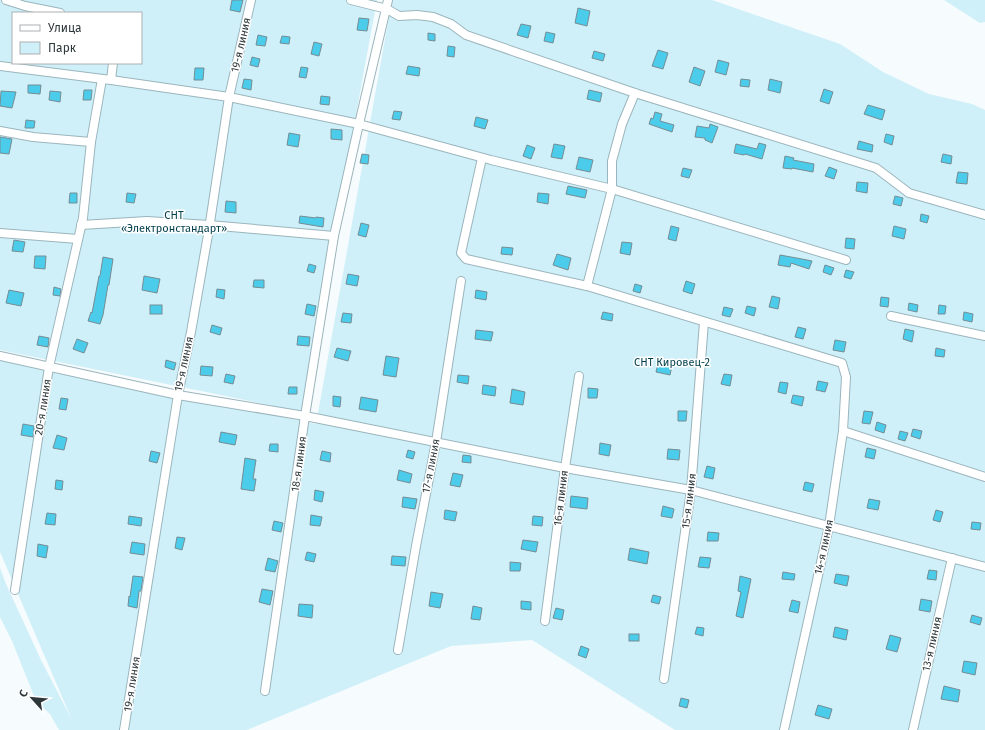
<svg xmlns="http://www.w3.org/2000/svg" width="985" height="730" viewBox="0 0 985 730" font-family="'Fira Sans',sans-serif">
<rect width="100%" height="100%" fill="#f6fbfd"/>
<!-- green -->
<g fill="#cff0f9" fill-rule="evenodd">
<path d="M0,0H377L335,229L308,413L0,350ZM13,13H141V63H13Z"/>
<polygon points="392,0 712,0 840,44 883,72 929,94 972,104 985,110 985,730 675,730 532,640 451,646 247,730 59,730 50,714 36,701 12,641 0,617 0,568 6,584 41,660 72,720 0,552 0,359 316,424"/>
<polygon points="944,0 985,0 985,22 980,23"/>
</g>
<!-- building -->
<g fill="#4bcceb" stroke="#748d94">
<polygon points="232,0 243,0 240,12 230,10"/>
<polygon points="578,8 590,11 587,26 575,23"/>
<polygon points="359,18 369,19 367,31 357,30"/>
<polygon points="521,24 531,26 528,38 517,35"/>
<polygon points="546,32 555,34 553,43 544,41"/>
<polygon points="428,33 435,34 435,41 428,40"/>
<polygon points="258,35 267,37 265,46 256,45"/>
<polygon points="282,36 290,37 289,44 280,43"/>
<polygon points="314,42 322,44 319,56 311,54"/>
<polygon points="448,46 455,47 454,57 447,56"/>
<polygon points="658,50 668,53 663,69 652,66"/>
<polygon points="594,51 605,54 603,61 592,58"/>
<polygon points="252,57 260,59 258,67 250,65"/>
<polygon points="718,60 729,63 726,75 715,72"/>
<polygon points="408,66 420,68 419,76 406,74"/>
<polygon points="301,67 308,68 306,78 299,77"/>
<polygon points="694,67 705,71 700,86 689,82"/>
<polygon points="195,68 204,68 203,80 194,80"/>
<polygon points="244,79 252,80 251,90 242,88"/>
<polygon points="741,79 750,80 749,87 740,86"/>
<polygon points="770,79 782,82 780,93 768,90"/>
<polygon points="28,85 41,85 40,94 28,93"/>
<polygon points="824,89 833,92 829,104 820,101"/>
<polygon points="84,90 92,90 91,100 83,100"/>
<polygon points="589,90 602,93 600,102 587,99"/>
<polygon points="1,91 16,92 12,108 0,106"/>
<polygon points="50,91 61,92 60,102 49,100"/>
<polygon points="321,96 330,97 329,105 320,104"/>
<polygon points="868,105 885,110 882,120 864,114"/>
<polygon points="394,111 402,112 400,120 392,119"/>
<polygon points="655,112 662,114 660,121 674,125 672,132 649,124 651,118 653,119"/>
<polygon points="476,117 488,120 485,129 474,126"/>
<polygon points="26,120 35,121 34,128 25,128"/>
<polygon points="710,124 718,127 712,143 705,140 705,138 695,137 697,126 709,128"/>
<polygon points="331,129 342,130 342,140 331,139"/>
<polygon points="289,133 300,135 298,147 287,145"/>
<polygon points="886,134 894,136 892,145 884,142"/>
<polygon points="0,137 12,139 9,154 0,153"/>
<polygon points="859,141 873,145 872,152 857,149"/>
<polygon points="759,143 766,145 762,159 745,154 744,155 734,153 736,144 757,149"/>
<polygon points="554,144 565,146 562,159 551,157"/>
<polygon points="527,145 535,148 531,159 523,156"/>
<polygon points="362,154 369,155 368,164 360,163"/>
<polygon points="943,154 952,156 951,164 941,162"/>
<polygon points="785,156 794,158 793,160 814,164 813,172 792,168 792,169 783,168"/>
<polygon points="579,157 593,160 590,172 576,169"/>
<polygon points="829,167 837,170 834,179 825,176"/>
<polygon points="683,168 692,170 689,178 681,176"/>
<polygon points="958,172 968,173 967,184 956,183"/>
<polygon points="857,182 868,183 867,193 856,191"/>
<polygon points="568,186 587,190 585,198 566,194"/>
<polygon points="70,193 77,193 77,203 69,203"/>
<polygon points="127,193 136,194 134,203 126,202"/>
<polygon points="538,193 549,194 548,204 537,202"/>
<polygon points="895,196 903,198 901,206 893,204"/>
<polygon points="226,201 236,202 236,213 225,212"/>
<polygon points="921,214 929,216 927,223 920,221"/>
<polygon points="300,216 316,218 316,217 324,218 323,227 299,223"/>
<polygon points="361,223 369,225 366,237 358,235"/>
<polygon points="671,226 679,228 676,241 668,239"/>
<polygon points="894,226 906,229 904,239 892,236"/>
<polygon points="846,238 855,239 854,249 845,248"/>
<polygon points="14,240 25,242 23,252 12,251"/>
<polygon points="622,242 632,243 630,255 620,253"/>
<polygon points="502,247 513,248 512,255 501,254"/>
<polygon points="557,254 571,258 568,270 553,265"/>
<polygon points="780,255 802,259 812,261 809,269 791,263 790,267 778,265"/>
<polygon points="35,256 46,256 45,269 34,268"/>
<polygon points="103,257 113,259 109,285 108,285 103,315 100,324 88,321 91,312 92,313 99,276 100,276"/>
<polygon points="309,264 316,266 314,273 307,271"/>
<polygon points="825,265 834,268 831,275 823,272"/>
<polygon points="846,270 854,272 851,279 844,277"/>
<polygon points="348,274 359,276 357,286 346,284"/>
<polygon points="144,276 160,279 157,293 142,290"/>
<polygon points="254,280 264,280 264,288 253,287"/>
<polygon points="686,281 695,284 692,294 683,291"/>
<polygon points="635,284 642,286 640,293 633,291"/>
<polygon points="54,287 61,289 60,296 53,295"/>
<polygon points="217,289 225,290 224,299 216,297"/>
<polygon points="9,290 24,293 21,306 6,303"/>
<polygon points="476,290 487,292 486,300 475,298"/>
<polygon points="772,296 780,298 778,309 769,307"/>
<polygon points="881,297 889,298 888,307 880,306"/>
<polygon points="909,303 918,305 917,312 908,310"/>
<polygon points="307,304 316,306 314,316 305,314"/>
<rect x="150" y="305" width="12" height="9"/>
<polygon points="939,305 946,306 945,314 938,314"/>
<polygon points="747,306 756,308 754,316 745,313"/>
<polygon points="724,307 733,309 730,317 722,315"/>
<polygon points="603,312 613,314 612,321 601,319"/>
<polygon points="964,312 973,314 972,322 963,320"/>
<polygon points="343,313 352,314 351,323 341,322"/>
<polygon points="212,325 222,328 220,335 210,332"/>
<polygon points="798,327 806,329 803,339 795,337"/>
<polygon points="905,329 914,331 912,342 903,339"/>
<polygon points="476,330 493,332 491,341 475,339"/>
<polygon points="39,336 49,338 48,347 37,345"/>
<polygon points="298,336 310,337 309,346 297,345"/>
<polygon points="77,339 88,343 84,353 73,349"/>
<polygon points="835,340 846,342 844,352 833,350"/>
<polygon points="337,348 351,351 348,361 334,357"/>
<polygon points="936,348 945,350 944,357 935,356"/>
<polygon points="386,356 399,358 396,377 383,375"/>
<polygon points="659,358 673,361 670,375 656,372"/>
<polygon points="166,360 176,363 174,370 165,367"/>
<polygon points="201,366 213,367 212,376 200,375"/>
<polygon points="226,374 235,376 233,384 224,382"/>
<polygon points="724,374 732,375 730,386 721,384"/>
<polygon points="458,375 469,376 468,384 457,382"/>
<polygon points="818,381 828,383 825,392 816,390"/>
<polygon points="780,382 788,383 786,394 778,392"/>
<polygon points="483,385 496,387 495,396 482,394"/>
<polygon points="289,387 297,387 297,394 288,394"/>
<polygon points="588,388 598,389 597,398 588,398"/>
<polygon points="512,389 525,392 523,405 510,403"/>
<polygon points="793,395 804,397 802,406 791,403"/>
<polygon points="333,396 341,397 340,407 333,406"/>
<polygon points="361,397 378,400 376,412 359,409"/>
<polygon points="61,398 68,399 66,410 59,409"/>
<polygon points="678,411 687,411 686,421 678,421"/>
<polygon points="864,411 873,412 870,424 862,423"/>
<polygon points="877,422 886,425 884,433 875,430"/>
<polygon points="23,424 34,426 33,437 21,435"/>
<polygon points="913,429 922,431 920,439 911,436"/>
<polygon points="900,431 908,433 905,441 898,439"/>
<polygon points="221,432 237,435 235,445 219,442"/>
<polygon points="57,435 67,438 64,450 53,448"/>
<polygon points="600,443 611,445 609,456 599,454"/>
<polygon points="270,444 278,444 278,452 269,451"/>
<polygon points="867,448 876,450 874,459 865,457"/>
<polygon points="668,449 680,450 679,460 667,459"/>
<polygon points="408,450 415,452 413,459 406,457"/>
<polygon points="151,451 160,453 157,463 149,461"/>
<polygon points="322,451 331,453 330,462 320,460"/>
<polygon points="463,455 471,456 471,463 462,462"/>
<polygon points="245,458 256,460 253,479 256,479 254,491 241,489"/>
<polygon points="707,466 715,468 713,479 704,477"/>
<polygon points="399,470 412,474 410,483 397,480"/>
<polygon points="453,473 463,475 460,487 450,485"/>
<polygon points="56,480 63,481 62,490 55,489"/>
<polygon points="805,482 814,484 812,492 803,490"/>
<polygon points="315,490 324,492 322,502 314,500"/>
<polygon points="571,496 588,498 587,509 570,507"/>
<polygon points="403,497 417,499 415,509 402,507"/>
<polygon points="869,499 880,501 878,510 867,508"/>
<polygon points="663,506 674,509 672,518 661,516"/>
<polygon points="445,510 457,512 455,521 444,519"/>
<polygon points="936,510 943,512 940,522 933,520"/>
<polygon points="47,513 56,514 55,525 45,524"/>
<polygon points="311,515 322,517 320,526 310,525"/>
<polygon points="129,516 142,518 141,526 128,524"/>
<polygon points="533,516 543,517 542,526 532,525"/>
<polygon points="274,521 283,523 281,532 272,530"/>
<polygon points="972,522 981,523 980,530 971,529"/>
<polygon points="708,532 719,533 718,541 707,541"/>
<polygon points="177,537 185,538 182,550 175,548"/>
<polygon points="523,540 538,542 536,552 521,549"/>
<polygon points="132,542 145,544 144,555 130,553"/>
<polygon points="38,544 48,546 46,558 37,556"/>
<polygon points="630,548 649,552 647,564 628,560"/>
<polygon points="307,552 316,554 314,562 305,560"/>
<polygon points="392,556 406,557 405,566 391,565"/>
<polygon points="700,557 711,558 709,568 698,567"/>
<polygon points="268,558 278,561 275,572 265,570"/>
<polygon points="510,562 521,563 520,571 510,571"/>
<polygon points="929,570 937,571 936,580 927,579"/>
<polygon points="783,572 795,574 794,580 782,579"/>
<polygon points="836,574 849,576 847,586 834,583"/>
<polygon points="133,576 143,577 141,591 139,591 137,608 128,606 129,596 130,597"/>
<polygon points="740,576 751,579 743,618 736,616 741,592 738,591"/>
<polygon points="262,589 273,591 270,605 259,602"/>
<polygon points="431,592 443,594 440,608 429,606"/>
<polygon points="653,595 661,597 659,604 651,602"/>
<polygon points="921,599 932,601 930,612 919,610"/>
<polygon points="792,600 800,602 798,613 789,611"/>
<polygon points="521,601 531,602 531,610 521,609"/>
<polygon points="299,604 313,605 312,618 298,616"/>
<polygon points="473,606 482,608 480,620 471,619"/>
<polygon points="556,608 564,610 562,620 553,618"/>
<polygon points="972,615 982,618 980,625 970,622"/>
<polygon points="697,627 704,628 703,636 695,634"/>
<polygon points="835,627 848,630 846,640 833,637"/>
<rect x="629" y="634" width="10" height="7"/>
<polygon points="890,635 901,638 897,652 886,649"/>
<polygon points="581,646 589,649 586,658 578,655"/>
<polygon points="964,661 977,663 975,675 962,672"/>
<polygon points="944,686 960,690 958,702 941,699"/>
<polygon points="681,698 689,700 687,708 679,706"/>
<polygon points="818,705 832,709 829,719 815,715"/>
</g>
<g fill="none" stroke-linecap="round" stroke-linejoin="round">
<defs>
<g id="street">
<polyline points="6,0 25,6 60,13"/>
<polyline points="351,0 387,9 399,16 417,15 433,17 451,24 466,35 635,93 876,168 909,193 985,215"/>
<polyline points="0,66 111,80 229,97 359,124 491,160 612,189 846,260"/>
<polyline points="111,80 113,63"/>
<polyline points="0,131 33,137 91,142"/>
<polyline points="482,158 461,253 466,259 587,286 842,363 846,377 843,431 829,526 784,730"/>
<polyline points="81,225 147,221 209,225 334,236"/>
<polyline points="0,233 78,239"/>
<polyline points="587,286 612,189 612,161 622,124 635,93"/>
<polyline points="891,316 985,336"/>
<polyline points="0,356 178,395 305,416 565,468 691,490 985,567"/>
<polyline points="843,431 985,477"/>
<polyline points="15,590 49,367 83,218 91,142 102,79"/>
<polyline points="545,621 565,468 579,376"/>
<polyline points="398,650 416,546 436,442 461,281"/>
<polyline points="664,679 691,490 704,322"/>
<polyline points="265,691 305,416 334,236 359,124 388,0"/>
<polyline points="124,730 178,395 191,332 209,229 229,97 251,0"/>
<polyline points="913,730 952,558"/>
</g>
</defs>
<!-- street casing -->
<use href="#street" stroke="#9bb5bc" stroke-width="10"/>
<!-- street -->
<use href="#street" stroke="#fff" stroke-width="8"/>
</g>
<g text-anchor="middle" dominant-baseline="central" stroke-width="3" stroke-linejoin="round" paint-order="stroke">
<!-- street labels -->
<g font-size="11" fill="#2e383b" stroke="#fff">
<text transform="translate(241 45) rotate(-77)">19-я линия</text>
<text transform="translate(184 364) rotate(-78)">19-я линия</text>
<text transform="translate(43 407) rotate(-81)">20-я линия</text>
<text transform="translate(299 464) rotate(-82)">18-я линия</text>
<text transform="translate(431 466) rotate(-79)">17-я линия</text>
<text transform="translate(561 498) rotate(-83)">16-я линия</text>
<text transform="translate(689 501) rotate(-83)">15-я линия</text>
<text transform="translate(824 547) rotate(-78)">14-я линия</text>
<text transform="translate(932 644) rotate(-77)">13-я линия</text>
<text transform="translate(132 684) rotate(-81)">19-я линия</text>
</g>
<!-- park labels -->
<g font-size="11" fill="#013e4b" stroke="#fff">
<text x="174" y="215">СНТ<tspan x="174" dy="13">«Электронстандарт»</tspan></text>
<text x="672" y="362">СНТ Кировец-2</text>
</g>
</g>
<!-- legend -->
<rect x="12" y="12" width="130" height="52" fill="#ffffff" stroke="#abafb1"/>
<rect x="20" y="25" width="20" height="6" fill="#ffffff" stroke="#abafb1"/>
<text x="48" y="32" font-size="12" fill="#2e383b">Улица</text>
<rect x="20" y="42" width="20" height="12" fill="#cff0f9" stroke="#abafb1"/>
<text x="48" y="52" font-size="12" fill="#2e383b">Парк</text>
<!-- north arrow -->
<g transform="translate(32 698) rotate(297)" stroke="#ffffff" stroke-width="3" paint-order="stroke">
<path d="M0-3L7 15L0 10L-7 15Z" fill="#2e383b"/>
<text y="-6" font-size="11" font-weight="bold" text-anchor="middle" fill="#2e383b">С</text>
</g>
</svg>
